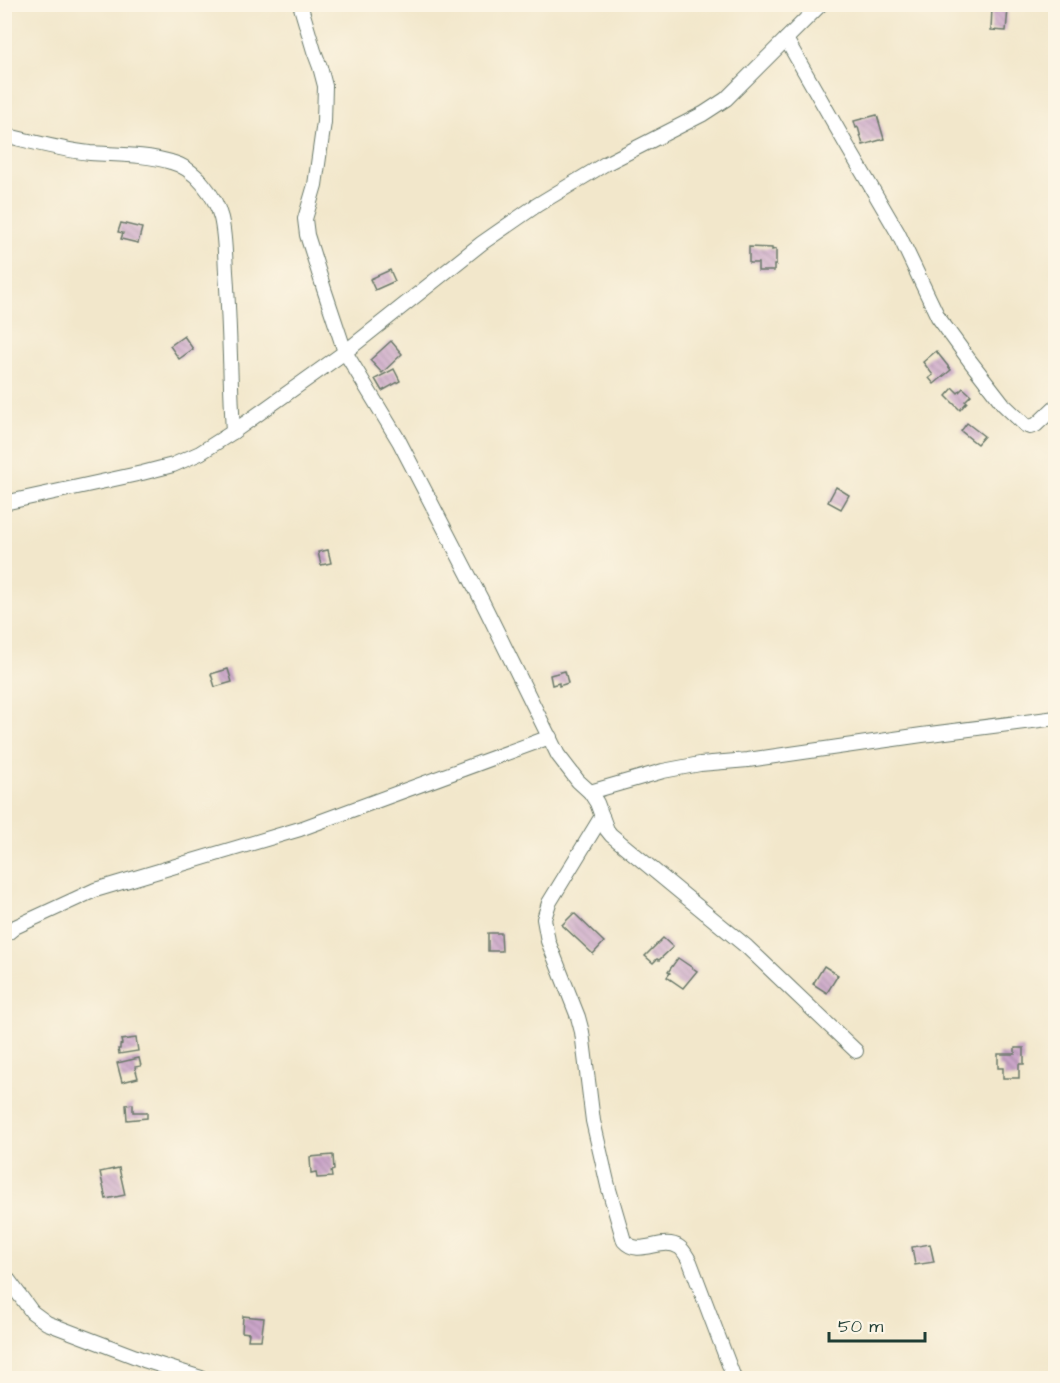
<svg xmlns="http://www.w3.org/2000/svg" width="1060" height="1383" viewBox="0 0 1060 1383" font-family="'Architects Daughter',sans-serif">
<defs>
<pattern id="building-back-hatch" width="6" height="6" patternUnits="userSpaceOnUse" patternTransform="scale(1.5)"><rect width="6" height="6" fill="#cba5c9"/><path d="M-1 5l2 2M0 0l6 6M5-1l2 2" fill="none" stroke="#a488a4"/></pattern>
</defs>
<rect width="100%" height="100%" fill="#fcf5e5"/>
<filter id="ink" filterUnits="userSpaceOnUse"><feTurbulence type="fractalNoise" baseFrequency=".0167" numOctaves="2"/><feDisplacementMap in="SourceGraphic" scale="12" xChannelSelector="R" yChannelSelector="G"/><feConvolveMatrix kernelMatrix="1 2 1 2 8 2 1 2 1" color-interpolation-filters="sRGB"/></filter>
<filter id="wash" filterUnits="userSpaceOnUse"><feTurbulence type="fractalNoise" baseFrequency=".008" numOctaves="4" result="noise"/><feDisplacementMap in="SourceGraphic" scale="24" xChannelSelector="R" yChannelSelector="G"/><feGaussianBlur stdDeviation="1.35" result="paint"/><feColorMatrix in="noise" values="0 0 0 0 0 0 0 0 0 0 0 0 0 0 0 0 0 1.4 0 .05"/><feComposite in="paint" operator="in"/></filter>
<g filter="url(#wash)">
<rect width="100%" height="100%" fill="#f2e7cb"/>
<g id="blocks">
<!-- building -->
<g fill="url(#building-back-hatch)">
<polygon points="992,7 1008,9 1006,31 991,30"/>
<polygon points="877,115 884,139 863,145 858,127 856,128 854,121"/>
<polygon points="121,223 142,228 138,243 121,239 123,233 118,232"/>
<polygon points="749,247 772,248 772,250 776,249 776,265 774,265 774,271 758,271 758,263 749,263"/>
<polygon points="390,270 395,281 375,290 370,279"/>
<polygon points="184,336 193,349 179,359 170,346"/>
<polygon points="391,341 402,354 382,373 370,360"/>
<polygon points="936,351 951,370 934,384 929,378 933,375 923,362"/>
<polygon points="394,369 400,381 382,391 375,379"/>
<polygon points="953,388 958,393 963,388 971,395 965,401 967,402 960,410 946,396"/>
<polygon points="967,423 984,436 977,444 961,431"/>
<polygon points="836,487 849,495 841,509 828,502"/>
<polygon points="328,550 331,563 321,565 318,552"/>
<polygon points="228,669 232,682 215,687 211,674"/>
<polygon points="565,671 568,683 559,686 559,683 552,685 550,675"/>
<polygon points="574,913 604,942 593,954 562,925"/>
<polygon points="488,933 501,933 502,951 488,951"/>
<polygon points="663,938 673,947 659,960 657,959 653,963 645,956"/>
<polygon points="678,958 697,971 683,988 667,977 670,973 668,972"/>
<polygon points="824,966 838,975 827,993 813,984"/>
<polygon points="136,1038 138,1051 119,1054 118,1049 120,1049 120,1045 122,1044 121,1040"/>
<polygon points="1015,1048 1024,1048 1024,1064 1019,1064 1019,1078 1003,1078 1003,1068 998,1068 998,1054 1015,1054"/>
<polygon points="139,1058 141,1066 135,1067 138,1078 122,1082 117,1063"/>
<polygon points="133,1104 133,1112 147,1112 147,1118 127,1120 126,1105"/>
<polygon points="333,1155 334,1170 331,1171 332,1177 317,1178 316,1172 311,1173 310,1157"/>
<polygon points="119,1168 125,1195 106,1199 100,1172"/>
<polygon points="930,1244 934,1262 915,1265 912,1247"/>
<polygon points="243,1316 264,1318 261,1340 248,1340 249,1333 242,1332"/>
</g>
</g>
</g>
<g filter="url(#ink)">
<use href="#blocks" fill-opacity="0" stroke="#697869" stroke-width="1.5"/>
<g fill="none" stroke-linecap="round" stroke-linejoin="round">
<defs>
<g id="street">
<polyline points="300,4 314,51 320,67 325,86 324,122 315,185 305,219 307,235 324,289 345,352 399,441 481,599 558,755 578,781 590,792 597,803 607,830 611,835 747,947 856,1051"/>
<polyline points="786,39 846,144 898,233 938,317 970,361 1004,405 1025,425 1030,427 1036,425 1056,406"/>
<path d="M4,135C33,142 61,150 90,153C117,155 145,154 171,162C195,168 215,195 221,218C225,235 225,254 226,272C230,326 230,379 233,432"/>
<polyline points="4,503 142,473 173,465 200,453 233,432 345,352 482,243 537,205 605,164 703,114 726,99 821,4"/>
<polyline points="590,792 663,771 700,764 748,760 922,735 1056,718"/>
<path d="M602,816L549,903L544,919L548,941L578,1017L582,1032L593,1121L608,1186L624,1241C639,1258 662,1236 679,1247C684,1250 687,1257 690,1262L734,1378"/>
<polyline points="4,936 15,927 95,890 300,829 550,737"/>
<polyline points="4,1274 32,1312 47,1323 144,1360 201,1378"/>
</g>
</defs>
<!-- street casing -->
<use href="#street" stroke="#697869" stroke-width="16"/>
<!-- street -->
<use href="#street" stroke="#fff" stroke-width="14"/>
</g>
</g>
<!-- margin -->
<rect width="1060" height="1383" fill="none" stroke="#fcf5e5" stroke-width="24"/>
<!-- scale -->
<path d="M829 1332v9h96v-9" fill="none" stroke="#1f3d34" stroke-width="3"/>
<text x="838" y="1332" font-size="18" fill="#1f3d34" stroke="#fcf5e5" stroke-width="4.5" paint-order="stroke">50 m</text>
</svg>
